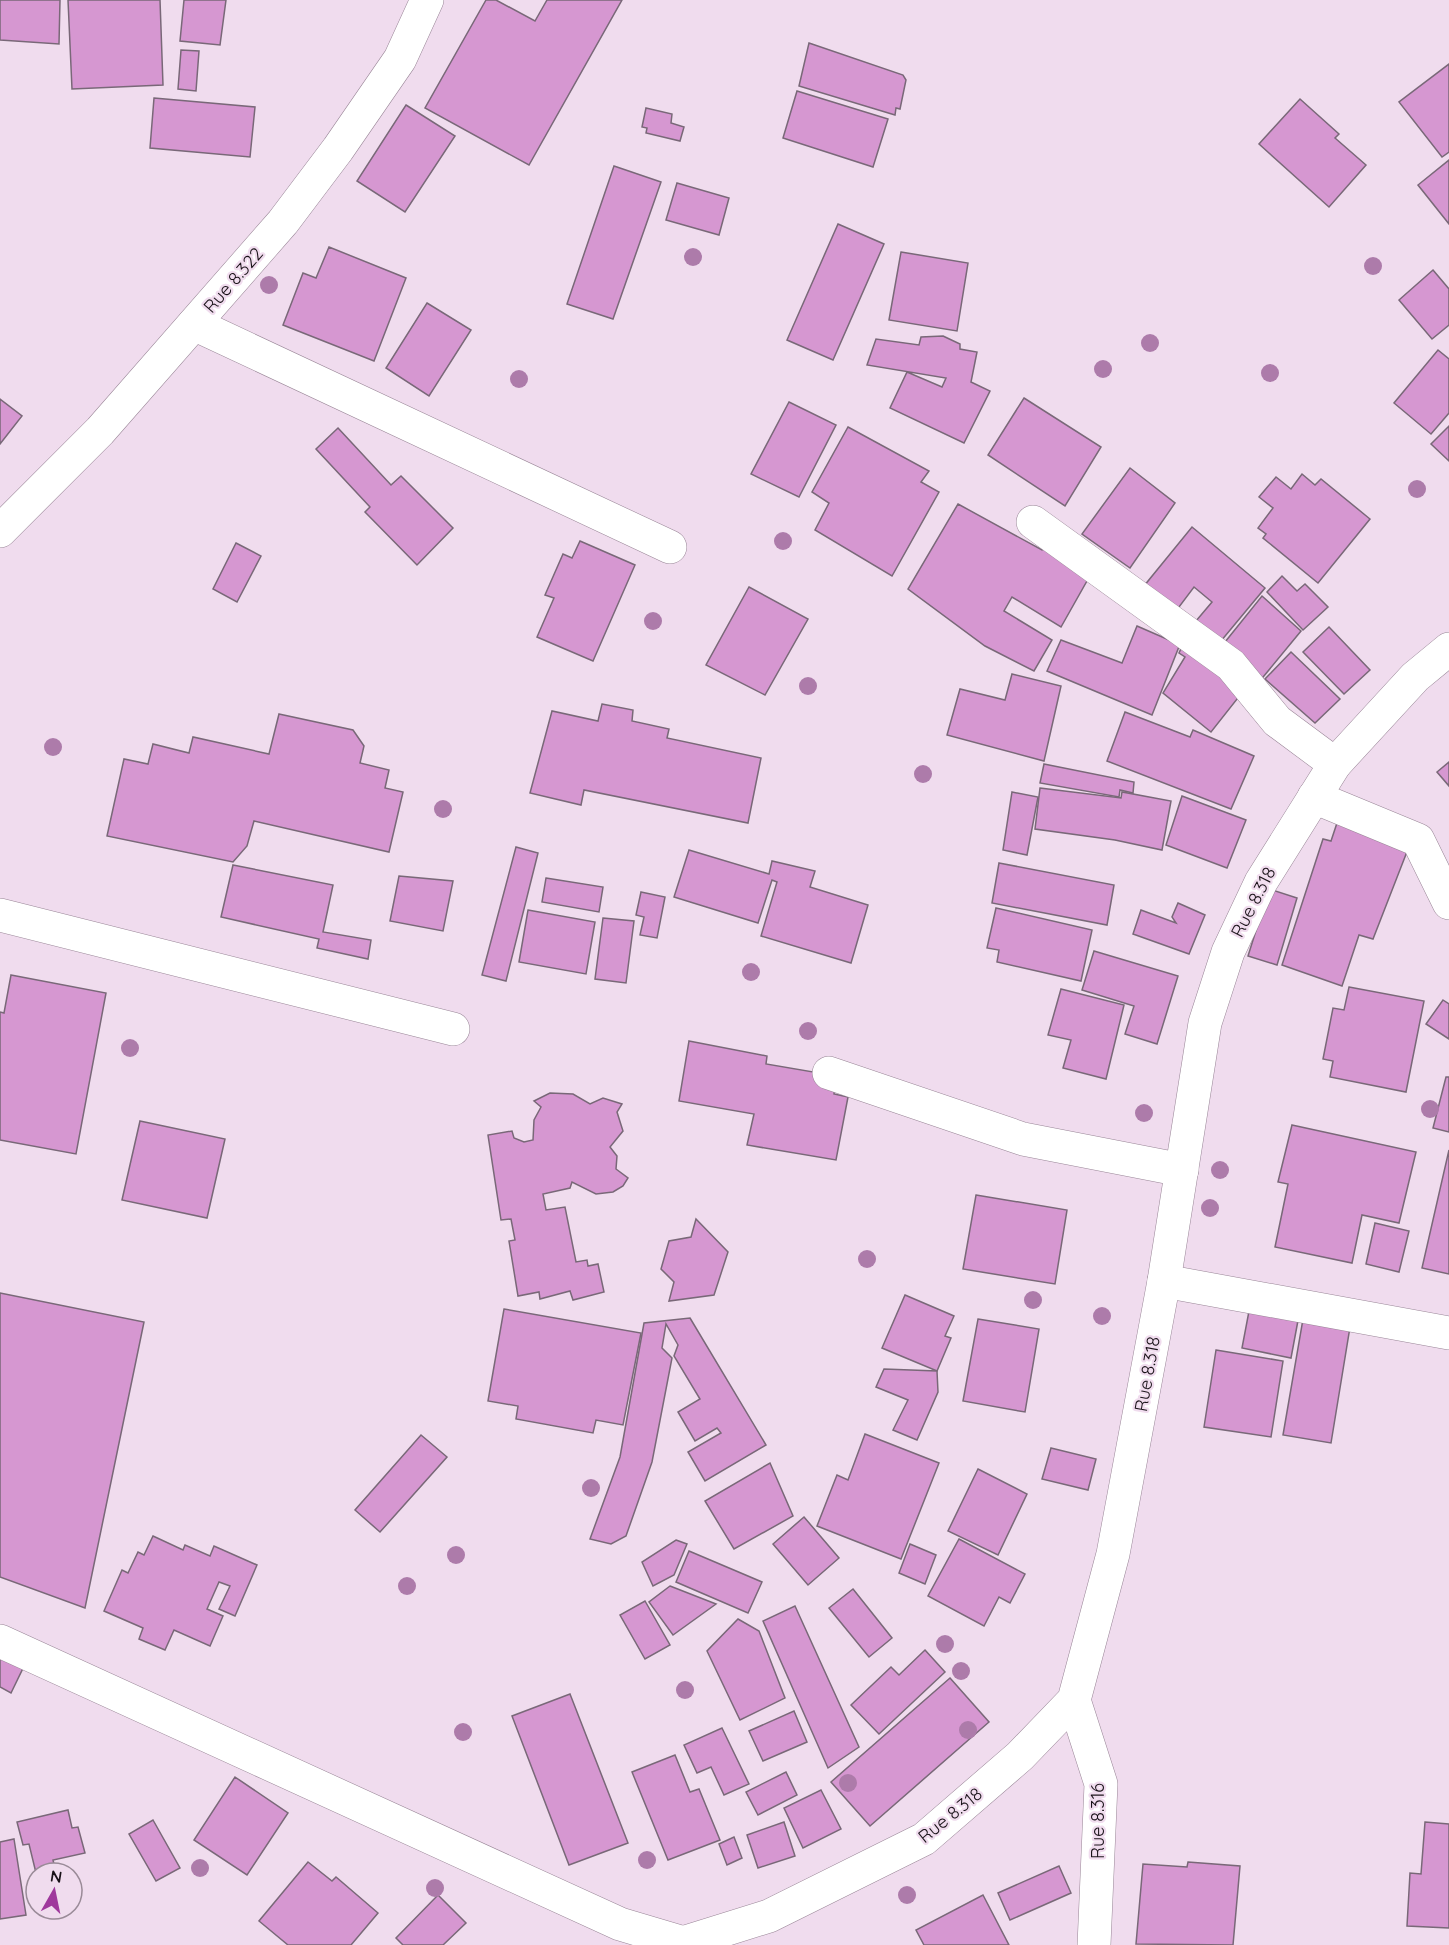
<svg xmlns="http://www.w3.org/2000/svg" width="1449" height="1945" viewBox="0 0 1449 1945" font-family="Quicksand,sans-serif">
<rect width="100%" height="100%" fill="#f0dcee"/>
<!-- building -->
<g fill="#d697d1" stroke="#796878" stroke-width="1.5">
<polygon points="0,0 60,0 59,44 0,40"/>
<polygon points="68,0 160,0 163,85 72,89"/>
<polygon points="184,0 226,0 220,45 180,41"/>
<polygon points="486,0 496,0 535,21 547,0 622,0 529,165 425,108"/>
<polygon points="809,43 903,75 906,80 900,109 896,108 895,115 799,86"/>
<polygon points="181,50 199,51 196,91 178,89"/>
<polygon points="1449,64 1449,152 1442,157 1399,102"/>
<polygon points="797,91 888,119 873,167 783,138"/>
<polygon points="154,98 255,107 250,157 150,148"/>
<polygon points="1300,99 1339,134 1335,138 1366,165 1329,207 1259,144"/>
<polygon points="406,105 455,136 405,212 357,181"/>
<polygon points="646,108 672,114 671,123 684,127 680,141 646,133 647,128 642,127"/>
<polygon points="1449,160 1449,224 1418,185"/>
<polygon points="614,166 661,182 613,319 567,304"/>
<polygon points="677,183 729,198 719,235 666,220"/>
<polygon points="838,224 884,244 833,360 787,340"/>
<polygon points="329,247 406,278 374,361 283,325 303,273 316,278"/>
<polygon points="901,252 968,263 957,331 889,320"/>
<polygon points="1433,270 1449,289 1449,325 1432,339 1399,300"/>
<polygon points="427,303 471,330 429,396 386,368"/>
<polygon points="943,336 960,344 960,349 977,352 971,382 990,391 964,443 890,408 907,372 942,387 946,378 867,365 876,339 919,345 921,337"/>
<polygon points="1438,350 1449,359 1449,413 1431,434 1394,403"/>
<polygon points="1024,398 1101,447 1065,506 988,455"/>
<polygon points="0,399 22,416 0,444"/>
<polygon points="789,402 836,425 799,497 751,474"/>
<polygon points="1449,426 1449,461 1431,444"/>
<polygon points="848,427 929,471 921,482 939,492 892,576 815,530 829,503 812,492"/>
<polygon points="338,428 391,485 401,476 453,528 417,565 365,512 370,507 316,449"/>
<polygon points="1130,468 1175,503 1130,568 1082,534"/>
<polygon points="1302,474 1315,485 1321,479 1370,519 1318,583 1263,538 1266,534 1258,528 1273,508 1259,497 1276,477 1291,489"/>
<polygon points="958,504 1042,550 1045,543 1092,572 1061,627 1012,597 1004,611 1052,640 1034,671 985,646 908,589"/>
<polygon points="1192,527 1265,588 1216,647 1190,628 1212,602 1194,587 1176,611 1144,586"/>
<polygon points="580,541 635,565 593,661 537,637 554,598 545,595 563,554 572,558"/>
<polygon points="236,543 261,556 237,602 213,589"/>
<polygon points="1282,576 1297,591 1305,584 1328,607 1303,630 1267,592"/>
<polygon points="749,587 808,619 765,695 706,665"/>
<polygon points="1262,596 1301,631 1259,682 1221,647"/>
<polygon points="1137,626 1169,640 1182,639 1152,715 1047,671 1061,640 1122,663"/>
<polygon points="1329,627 1370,670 1344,694 1303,652"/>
<polygon points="1184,642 1245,689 1211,732 1163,693 1185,657 1179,653"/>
<polygon points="1291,652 1340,699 1315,723 1265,679"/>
<polygon points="1012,674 1061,686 1044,761 947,735 960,689 1005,700"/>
<polygon points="602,704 633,710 632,721 669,729 667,738 761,758 748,823 584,790 581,805 530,793 552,711 598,721"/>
<polygon points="1125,712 1190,737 1193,730 1254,756 1231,809 1107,761"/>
<polygon points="279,714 353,730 364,746 360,763 389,770 385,788 403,792 389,852 254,821 247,846 233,862 107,836 124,759 148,764 153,744 189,753 193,737 269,754"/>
<polygon points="1449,762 1449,786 1437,772"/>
<polygon points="1044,764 1134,782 1133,793 1120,790 1119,797 1040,783"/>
<polygon points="1040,788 1121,798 1122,792 1171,801 1162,850 1115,840 1035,829"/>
<polygon points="1012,792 1038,797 1027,855 1003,850"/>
<polygon points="1182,796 1246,820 1227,868 1166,845"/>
<polygon points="1338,820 1410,844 1373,939 1359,935 1342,986 1282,965 1323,839 1331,841"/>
<polygon points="516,847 538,853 506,981 482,975"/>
<polygon points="689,850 769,874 772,861 815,871 810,887 868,905 851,963 761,936 777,882 772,880 758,923 674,897"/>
<polygon points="999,863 1114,885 1107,925 992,903"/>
<polygon points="233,865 333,885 323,932 371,940 368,959 317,948 319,939 221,917"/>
<polygon points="399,876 453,881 443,931 390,921"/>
<polygon points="546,878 603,887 599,912 542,902"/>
<polygon points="1269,889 1297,898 1277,965 1248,956"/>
<polygon points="641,892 665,897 657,938 640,935 644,917 636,915"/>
<polygon points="1178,903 1205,915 1189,954 1133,934 1141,910 1176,923 1172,917"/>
<polygon points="996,908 1092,930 1081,981 997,962 999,950 987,948"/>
<polygon points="528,910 595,922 586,974 519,962"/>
<polygon points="603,918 634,921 626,983 595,979"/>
<polygon points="1094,951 1178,976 1157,1044 1125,1034 1134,1006 1082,990"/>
<polygon points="11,975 106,993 76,1154 0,1140 0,1012 4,1013"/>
<polygon points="1349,987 1424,1001 1406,1092 1330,1077 1333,1061 1323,1059 1333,1008 1344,1010"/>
<polygon points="1061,989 1124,1005 1106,1079 1063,1068 1071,1040 1048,1035"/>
<polygon points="1443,1000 1449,1004 1449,1039 1426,1024"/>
<polygon points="689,1041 767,1056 766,1064 837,1076 834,1094 848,1097 836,1160 747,1145 754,1114 679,1101"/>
<polygon points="1446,1077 1449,1077 1449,1132 1433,1128"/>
<polygon points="550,1093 573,1094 590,1104 603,1098 622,1104 617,1112 623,1131 610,1147 617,1156 616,1169 628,1178 623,1186 613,1192 596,1194 572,1182 570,1188 543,1194 546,1210 565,1207 576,1262 587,1260 588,1266 598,1264 604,1292 573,1300 570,1291 540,1299 539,1292 518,1296 509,1241 515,1240 511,1219 501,1220 488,1135 512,1131 514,1138 524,1142 533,1140 534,1120 541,1107 534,1101"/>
<polygon points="140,1121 225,1139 207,1218 122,1200"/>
<polygon points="1292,1125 1416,1152 1399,1223 1362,1215 1352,1263 1275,1247 1288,1184 1278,1182"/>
<polygon points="1449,1150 1449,1274 1422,1268"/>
<polygon points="976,1195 1067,1210 1055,1284 963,1269"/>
<polygon points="696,1219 728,1252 714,1295 669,1301 674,1282 661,1269 669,1241 691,1237"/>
<polygon points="1375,1223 1409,1231 1399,1272 1366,1264"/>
<polygon points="1253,1290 1302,1299 1291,1358 1242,1348"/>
<polygon points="0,1293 144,1322 85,1608 0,1577"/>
<polygon points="905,1295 954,1316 945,1336 951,1338 937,1371 882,1348"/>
<polygon points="504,1309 641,1333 623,1425 596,1420 593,1433 516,1419 518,1406 488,1401"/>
<polygon points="690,1318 766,1445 705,1481 688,1452 721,1433 717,1428 695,1441 678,1412 700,1399 674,1356 678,1345 666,1324 662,1348 672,1358 652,1462 626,1536 611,1544 590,1539 620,1457 644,1323"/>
<polygon points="978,1319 1039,1329 1025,1412 963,1401"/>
<polygon points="1303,1319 1350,1327 1331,1443 1283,1435"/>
<polygon points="1216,1350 1283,1361 1271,1437 1204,1427"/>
<polygon points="884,1369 937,1371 938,1392 917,1440 893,1430 908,1400 876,1387"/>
<polygon points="865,1434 939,1463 901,1559 817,1526 837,1475 848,1480"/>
<polygon points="421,1435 447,1457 380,1532 355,1510"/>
<polygon points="1051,1448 1096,1459 1088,1490 1042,1479"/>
<polygon points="770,1463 793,1516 734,1549 705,1501"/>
<polygon points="978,1469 1027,1494 998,1555 948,1531"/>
<polygon points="804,1517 839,1558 808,1585 773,1544"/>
<polygon points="153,1536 183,1550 185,1545 210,1556 214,1546 257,1565 235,1616 219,1609 230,1586 219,1582 207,1609 223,1616 210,1646 174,1630 165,1650 139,1639 143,1628 104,1611 122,1570 128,1573 138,1552 144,1555"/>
<polygon points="959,1539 1025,1574 1010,1603 999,1597 984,1626 928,1596"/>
<polygon points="676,1540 687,1544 674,1575 653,1586 642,1562"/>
<polygon points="910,1544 936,1555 925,1584 899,1573"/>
<polygon points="689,1551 762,1582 748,1613 676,1582"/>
<polygon points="670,1586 716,1604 673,1635 649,1602"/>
<polygon points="853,1589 892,1638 869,1657 829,1608"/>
<polygon points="645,1601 670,1645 645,1659 620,1615"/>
<polygon points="795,1606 859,1747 828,1768 763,1621"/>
<polygon points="738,1619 759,1631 785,1698 740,1720 707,1651"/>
<polygon points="0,1650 26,1662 11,1693 0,1687"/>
<polygon points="925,1650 945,1672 879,1734 851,1705 891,1667 899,1675"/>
<polygon points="950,1678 989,1722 870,1826 831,1782"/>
<polygon points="570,1694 628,1843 569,1865 512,1716"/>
<polygon points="794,1711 807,1742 763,1761 749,1731"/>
<polygon points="722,1728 749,1784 724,1795 711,1767 697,1773 684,1745"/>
<polygon points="675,1755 690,1792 699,1789 720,1840 668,1860 632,1772"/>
<polygon points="786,1772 797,1795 758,1815 746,1792"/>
<polygon points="235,1777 288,1813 247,1875 194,1840"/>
<polygon points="821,1790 841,1829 803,1848 784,1808"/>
<polygon points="68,1810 72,1828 78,1827 85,1853 53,1860 56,1873 36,1873 29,1844 23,1845 17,1822"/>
<polygon points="153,1820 180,1868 156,1881 129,1834"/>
<polygon points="784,1822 795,1856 758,1868 747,1835"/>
<polygon points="1425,1822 1449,1824 1449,1928 1407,1926 1410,1873 1421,1874"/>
<polygon points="734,1837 742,1858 727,1865 719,1844"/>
<polygon points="14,1839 26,1915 0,1919 0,1842"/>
<polygon points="308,1862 332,1881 336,1877 378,1913 351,1945 288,1945 259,1921"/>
<polygon points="1188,1862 1240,1866 1233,1945 1136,1944 1143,1864 1187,1867"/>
<polygon points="1059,1866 1071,1893 1010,1920 998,1893"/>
<polygon points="438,1895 466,1923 443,1945 403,1945 396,1938"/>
<polygon points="983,1895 1009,1945 924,1945 916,1930"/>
</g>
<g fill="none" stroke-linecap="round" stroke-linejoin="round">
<defs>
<g id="street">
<polyline points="194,324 670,547"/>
<polyline points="1033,522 1231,665 1277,721 1335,764"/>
<polyline points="1314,797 1418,840 1449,903"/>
<polyline points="0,915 453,1029"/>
<polyline points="829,1073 1023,1139 1182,1170"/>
<polyline points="1164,1281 1449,1333"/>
<polyline points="0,1641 620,1924 684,1943"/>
<polyline points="1074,1700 1101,1784 1094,1945"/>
<polyline points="676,1945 769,1916 924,1839 1020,1756 1074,1700 1113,1554 1164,1281 1205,1023 1228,952 1261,882 1335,764 1415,677 1449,649"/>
</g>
<polyline id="secondary" points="0,531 100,431 283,222 338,149 400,59 427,0"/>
</defs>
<!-- street casing -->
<use href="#street" stroke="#998697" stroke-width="34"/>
<!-- secondary casing -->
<use href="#secondary" stroke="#998697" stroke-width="34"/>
<!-- street -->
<use href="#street" stroke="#fff" stroke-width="33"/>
<!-- secondary -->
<use href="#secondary" stroke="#fff" stroke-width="33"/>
</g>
<!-- trees -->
<g fill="#ad7baa">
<circle cx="693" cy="257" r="9"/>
<circle cx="1373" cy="266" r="9"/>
<circle cx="269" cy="285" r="9"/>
<circle cx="1150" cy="343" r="9"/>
<circle cx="1103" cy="369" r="9"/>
<circle cx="1270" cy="373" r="9"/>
<circle cx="519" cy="379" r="9"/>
<circle cx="1417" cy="489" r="9"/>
<circle cx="783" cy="541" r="9"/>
<circle cx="653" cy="621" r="9"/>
<circle cx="808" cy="686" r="9"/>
<circle cx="53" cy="747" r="9"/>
<circle cx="923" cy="774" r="9"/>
<circle cx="443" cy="809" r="9"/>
<circle cx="751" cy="972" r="9"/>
<circle cx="808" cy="1031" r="9"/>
<circle cx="130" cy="1048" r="9"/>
<circle cx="1430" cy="1109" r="9"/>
<circle cx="1144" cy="1113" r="9"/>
<circle cx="1220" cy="1170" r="9"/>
<circle cx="1210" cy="1208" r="9"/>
<circle cx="867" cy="1259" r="9"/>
<circle cx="1033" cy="1300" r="9"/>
<circle cx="1102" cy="1316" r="9"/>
<circle cx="591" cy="1488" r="9"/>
<circle cx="456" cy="1555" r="9"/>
<circle cx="407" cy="1586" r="9"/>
<circle cx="945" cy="1644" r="9"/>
<circle cx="961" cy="1671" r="9"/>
<circle cx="685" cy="1690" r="9"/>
<circle cx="968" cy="1730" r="9"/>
<circle cx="463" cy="1732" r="9"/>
<circle cx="848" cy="1783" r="9"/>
<circle cx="647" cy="1860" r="9"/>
<circle cx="200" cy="1868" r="9"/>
<circle cx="435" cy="1888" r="9"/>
<circle cx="907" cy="1895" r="9"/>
</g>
<g text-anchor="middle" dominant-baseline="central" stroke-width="4.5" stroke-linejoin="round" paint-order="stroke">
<!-- street labels -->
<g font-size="18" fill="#191218" stroke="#f0dcee">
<text transform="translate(233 280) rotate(-49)">Rue 8.322</text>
<text transform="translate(1253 902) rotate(-63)">Rue 8.318</text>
<text transform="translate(1147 1374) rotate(-80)">Rue 8.318</text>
<text transform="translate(950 1815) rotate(-39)">Rue 8.318</text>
<text transform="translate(1097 1821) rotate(-90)">Rue 8.316</text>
</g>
</g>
<!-- north arrow -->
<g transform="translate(54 1891) rotate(9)"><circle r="28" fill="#f0dcee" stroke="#9a8b98" stroke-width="1.5"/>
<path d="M0-4.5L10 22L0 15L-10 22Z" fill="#9f389c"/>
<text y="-9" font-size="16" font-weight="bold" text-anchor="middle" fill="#191218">N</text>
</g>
</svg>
